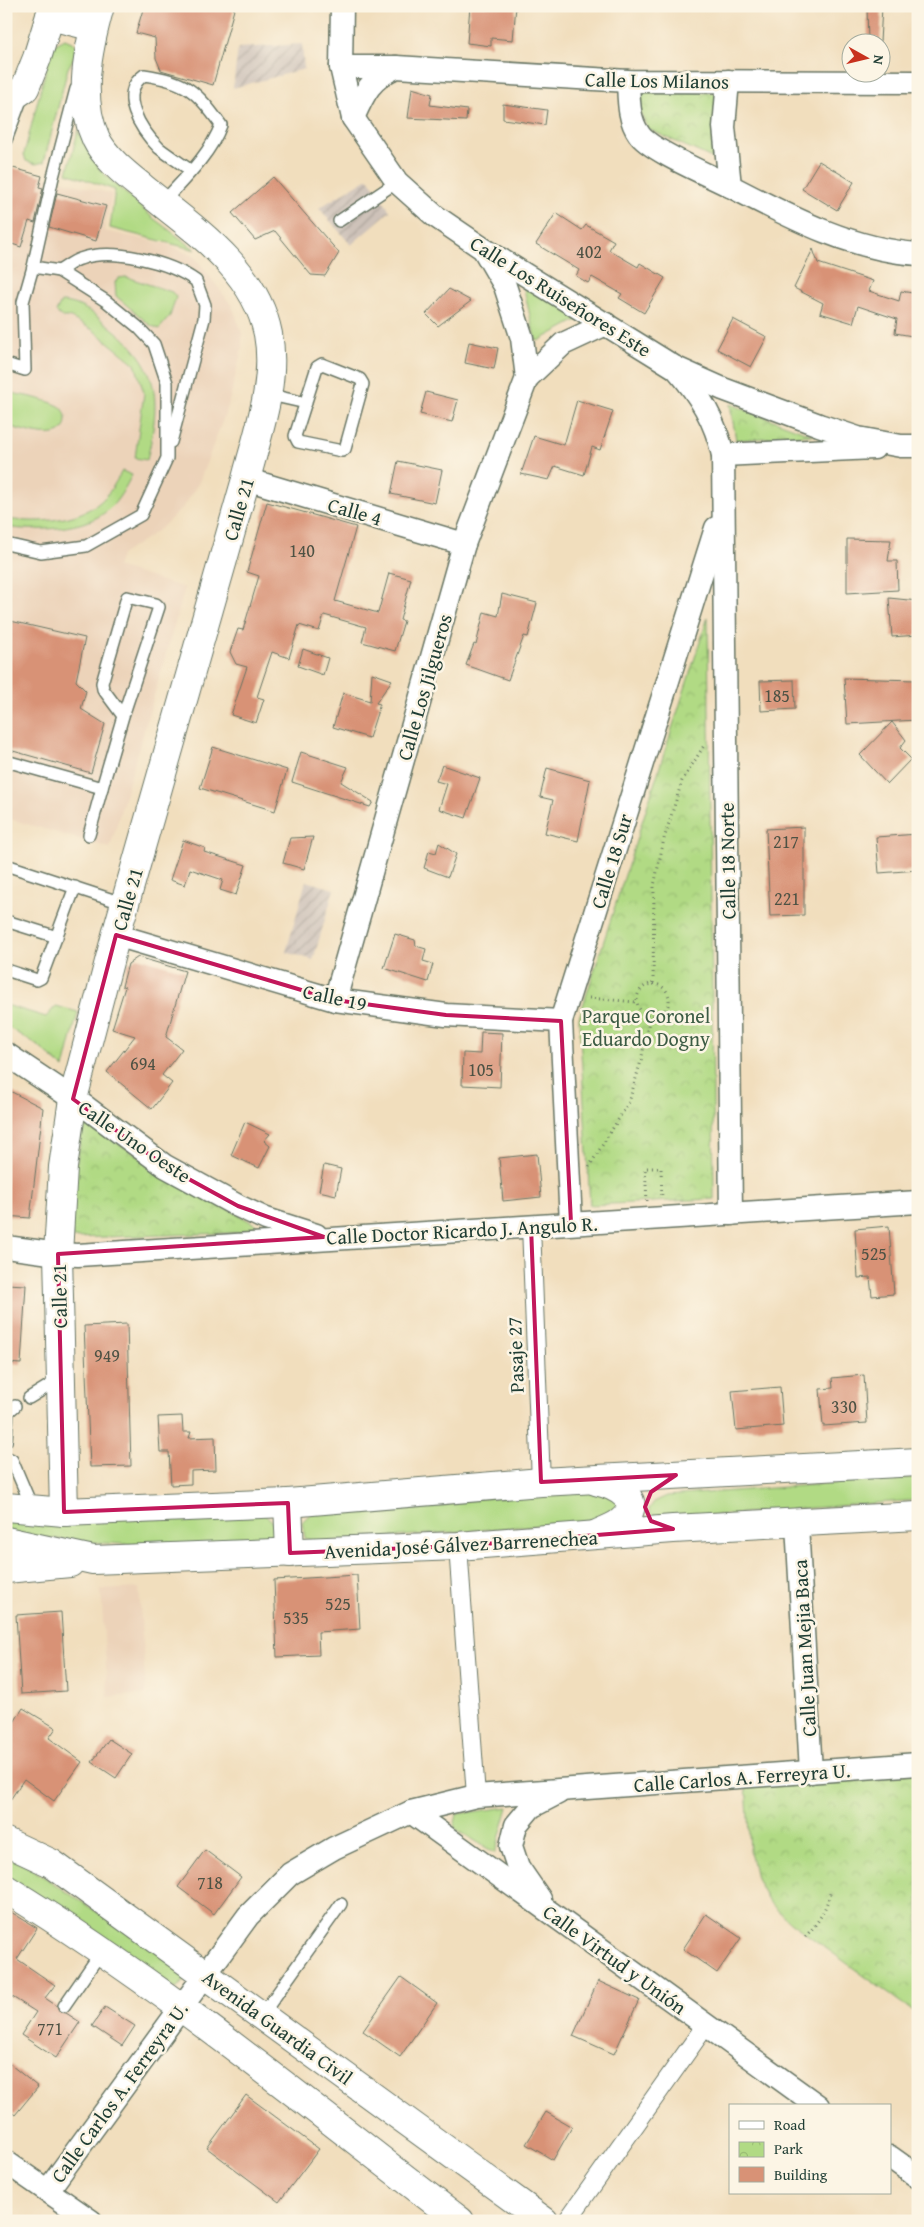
<svg xmlns="http://www.w3.org/2000/svg" width="924" height="2227" viewBox="0 0 924 2227" font-family="'Gentium Book Plus',serif">
<defs>
<pattern id="industrial-furrows" width="10" height="10" patternUnits="userSpaceOnUse" patternTransform="scale(1.25)"><rect width="10" height="10" fill="#cec2b9"/><path d="M-1 1l2-2M0 10L10 0M9 11l2-2" fill="none" stroke="#a79f97"/></pattern>
<pattern id="park-crowns" width="20" height="18" patternUnits="userSpaceOnUse" patternTransform="scale(1.25)"><rect width="20" height="18" fill="#b1da84"/><path d="M2 6a3 3 0 1 1 6 0M12 15a3 3 0 1 1 6 0" fill="none" stroke="#98bc73"/></pattern>
</defs>
<rect width="100%" height="100%" fill="#fcf5e5"/>
<filter id="ink" filterUnits="userSpaceOnUse"><feTurbulence type="fractalNoise" baseFrequency=".02" numOctaves="2"/><feDisplacementMap in="SourceGraphic" scale="10" xChannelSelector="R" yChannelSelector="G"/><feConvolveMatrix kernelMatrix="1 2 1 2 8 2 1 2 1" color-interpolation-filters="sRGB"/></filter>
<filter id="wash" filterUnits="userSpaceOnUse"><feTurbulence type="fractalNoise" baseFrequency=".0096" numOctaves="4" result="noise"/><feDisplacementMap in="SourceGraphic" scale="20" xChannelSelector="R" yChannelSelector="G"/><feGaussianBlur stdDeviation="1.12" result="paint"/><feColorMatrix in="noise" values="0 0 0 0 0 0 0 0 0 0 0 0 0 0 0 0 0 1.4 0 .05"/><feComposite in="paint" operator="in"/></filter>
<g filter="url(#wash)">
<rect width="100%" height="100%" fill="#f1debd"/>
<!-- built -->
<g fill="#ecd3b9">
<polygon points="6,166 112,194 104,231 167,244 195,257 232,306 242,333 242,348 228,406 199,482 184,506 160,529 121,555 117,567 185,588 110,848 6,818"/>
<polygon points="139,1588 146,1694 108,1697 101,1590"/>
</g>
<!-- industrial -->
<g fill="url(#industrial-furrows)">
<polygon points="302,44 304,69 233,88 238,48"/>
<polygon points="368,178 390,211 351,245 319,208"/>
<polygon points="306,881 334,889 313,960 286,952"/>
</g>
<!-- grass -->
<g fill="#b1da84" stroke="#688c5c">
<polygon points="65,39 74,43 77,52 68,68 44,162 36,164 26,161 24,154 52,46"/>
<polygon points="78,131 100,170 153,218 196,250 110,228 115,190 67,173"/>
<polygon points="126,277 172,292 176,297 170,316 159,329 150,325 116,296 115,282 119,278"/>
<polygon points="529,286 579,319 538,341 535,338 525,294 524,288"/>
<path d="M61,302C80,302 94,314 108,325C161,366 161,398 147,460L135,458L144,393L135,364L93,330L69,317H62L56,312Z"/>
<path d="M6,392C21,395 46,399 59,406C64,409 66,414 66,419C66,447 22,429 6,426Z"/>
<path d="M122,471L132,475C125,488 119,500 108,510C86,530 34,532 6,527V519C33,523 70,522 93,507C107,499 114,485 122,471Z"/>
<polygon points="6,1005 46,1017 56,1006 78,1012 64,1068 38,1046 6,1026"/>
<polygon points="918,1477 918,1500 664,1519 652,1518 649,1509 654,1502 667,1496"/>
<polygon points="592,1486 617,1499 619,1509 605,1520 315,1543 305,1538 302,1522 311,1513"/>
<path d="M265,1514C277,1525 279,1533 267,1546C178,1546 94,1547 6,1532V1516Z"/>
<polygon points="508,1807 495,1853 454,1828 457,1814"/>
<polygon points="6,1856 32,1869 186,1971 189,1977 176,1988 6,1880"/>
</g>
<!-- park -->
<g fill="url(#park-crowns)" stroke="#688c5c">
<polygon points="639,88 715,93 723,123 714,159 648,129 639,109"/>
<polygon points="730,404 813,435 736,440"/>
<polygon points="708,617 714,1199 590,1205 579,1018"/>
<polygon points="87,1125 261,1228 262,1232 73,1238 66,1222 83,1126"/>
<polygon points="918,1772 918,2015 790,1922 769,1902 756,1878 750,1851 746,1783"/>
</g>
<g id="blocks">
<!-- building -->
<g fill="#d89276">
<polygon points="144,6 235,6 213,85 161,70 156,58 155,38 136,33"/>
<polygon points="470,6 516,6 513,40 491,38 491,46 467,43"/>
<polygon points="867,7 882,7 880,42 868,42"/>
<polygon points="412,88 432,94 430,105 467,110 466,121 408,118"/>
<polygon points="503,104 547,110 545,125 503,119"/>
<polygon points="819,161 854,182 837,210 802,189"/>
<polygon points="6,166 42,176 39,187 43,188 35,223 29,221 21,247 6,242"/>
<polygon points="273,177 339,253 325,276 311,275 275,231 255,240 232,213"/>
<polygon points="57,193 106,206 96,241 49,227"/>
<polygon points="556,213 582,230 586,225 614,241 609,250 638,267 640,263 665,278 644,313 619,298 622,294 592,277 588,283 576,276 579,270 536,244"/>
<polygon points="813,249 818,263 873,281 869,291 899,301 901,291 918,294 918,337 895,333 897,319 858,306 853,323 820,313 823,303 794,288"/>
<polygon points="449,289 471,301 438,326 426,314"/>
<polygon points="733,319 767,337 751,367 717,349"/>
<polygon points="469,342 498,348 494,369 465,363"/>
<polygon points="426,392 458,400 452,422 420,414"/>
<polygon points="577,400 613,411 600,450 592,447 584,475 555,466 549,480 521,474 534,436 564,445"/>
<polygon points="398,461 442,470 435,503 391,494"/>
<polygon points="267,502 356,527 335,601 378,613 389,573 411,579 400,620 404,621 395,651 362,642 366,627 324,615 319,631 299,625 289,658 272,652 257,697 264,699 256,723 231,715 247,667 236,664 230,652 238,629 243,630 259,576 247,572"/>
<polygon points="847,539 891,540 888,561 897,561 898,590 847,593"/>
<polygon points="502,594 537,603 528,637 524,636 508,680 466,665 474,644 476,645 484,612 498,616"/>
<polygon points="889,598 918,601 918,635 892,637"/>
<polygon points="6,620 85,638 76,681 86,691 81,709 105,724 91,773 6,749"/>
<polygon points="303,649 328,658 323,675 298,666"/>
<polygon points="372,673 392,680 376,703 380,704 369,738 333,727 343,693 370,701"/>
<polygon points="844,678 915,680 917,720 847,724"/>
<polygon points="794,680 795,709 761,711 760,681"/>
<polygon points="892,722 906,740 900,748 911,759 887,784 860,755"/>
<polygon points="213,747 287,770 275,811 200,788"/>
<polygon points="301,752 348,767 341,782 373,802 370,807 292,782"/>
<polygon points="442,765 480,778 466,818 439,809 447,784 436,781"/>
<polygon points="547,768 590,780 578,841 545,833 553,800 540,797"/>
<polygon points="804,827 804,915 770,916 766,829"/>
<polygon points="918,834 918,870 879,873 876,837"/>
<polygon points="313,837 304,869 283,863 290,838"/>
<polygon points="183,840 205,848 204,852 246,865 236,895 220,890 223,880 190,869 185,885 170,880"/>
<polygon points="439,843 456,854 448,877 424,868 429,851 436,853"/>
<polygon points="395,934 415,940 416,946 426,949 423,961 433,964 428,982 384,968"/>
<polygon points="138,957 185,971 166,1037 182,1049 162,1075 172,1083 152,1109 107,1072 135,1036 112,1029 125,987 122,986 128,964"/>
<polygon points="481,1032 502,1033 500,1087 462,1085 463,1053 480,1054"/>
<polygon points="6,1089 43,1108 30,1218 6,1216"/>
<polygon points="245,1122 270,1134 264,1141 270,1146 259,1168 231,1155"/>
<polygon points="537,1154 541,1197 503,1201 499,1158"/>
<polygon points="324,1165 341,1169 336,1195 319,1191"/>
<polygon points="889,1226 894,1294 872,1296 870,1277 858,1278 855,1229"/>
<polygon points="6,1284 26,1285 21,1364 6,1363"/>
<polygon points="127,1324 131,1466 90,1467 84,1326"/>
<polygon points="864,1375 867,1423 823,1426 820,1389 833,1388 832,1378"/>
<polygon points="780,1387 783,1426 736,1430 732,1391"/>
<polygon points="182,1416 183,1432 191,1432 189,1438 215,1437 216,1470 191,1471 191,1484 171,1485 169,1452 160,1452 158,1417"/>
<polygon points="357,1575 360,1629 318,1632 319,1655 277,1657 274,1580"/>
<polygon points="61,1612 66,1691 21,1694 16,1615"/>
<polygon points="23,1708 56,1728 49,1738 82,1762 54,1801 24,1779 6,1806 6,1735"/>
<polygon points="109,1739 132,1754 116,1778 92,1762"/>
<polygon points="205,1850 241,1877 214,1914 178,1887"/>
<polygon points="6,1909 37,1928 17,1959 55,1985 45,1998 57,2006 60,2012 66,2013 80,2022 56,2058 21,2035 36,2012 6,1993"/>
<polygon points="706,1914 741,1938 717,1973 683,1949"/>
<polygon points="401,1977 437,2003 400,2057 363,2031"/>
<polygon points="598,1981 639,2000 614,2054 573,2036"/>
<polygon points="105,2007 135,2026 122,2046 92,2026"/>
<polygon points="6,2061 38,2087 15,2115 6,2108"/>
<polygon points="246,2095 319,2149 279,2202 207,2148"/>
<polygon points="546,2112 572,2127 553,2160 526,2144"/>
</g>
</g>
</g>
<g filter="url(#ink)">
<use href="#blocks" fill-opacity="0" stroke="#687564" stroke-width="1"/>
<g fill="none" stroke-linecap="round" stroke-linejoin="round">
<defs>
<g id="service">
<polyline points="6,140 22,97"/>
<path d="M162,203C183,180 210,155 221,125C196,91 187,81 144,75C117,94 141,130 159,148C169,156 181,163 191,171"/>
<polyline points="339,221 397,182"/>
<path d="M59,271C66,267 73,261 80,259C112,247 170,262 196,281L205,305L204,319L171,442"/>
<polyline points="6,364 25,370 23,302 33,267"/>
<polygon points="322,364 360,379 363,384 345,449 342,451 298,442 295,436 317,367"/>
<polyline points="266,394 306,403"/>
<polyline points="6,544 41,552 86,546 141,515 167,458 167,383 154,344 138,327 106,301 59,271 33,267 53,177 76,89"/>
<polyline points="6,761 102,788 123,716 159,607 156,604 127,597 102,683 103,689 123,716"/>
<polyline points="89,835 102,788"/>
<polyline points="6,865 125,904"/>
<polyline points="6,921 57,937"/>
<polyline points="6,970 37,980 41,978 75,887"/>
<polyline points="29,1398 60,1379"/>
<polyline points="6,1441 8,1412 15,1406"/>
<polyline points="6,1457 12,1460 32,1507"/>
<polyline points="64,2006 102,1951"/>
<polyline points="262,2015 341,1904"/>
</g>
<g id="pedestrian">
<polyline points="531,1226 541,1482"/>
<polyline points="458,1546 476,1796"/>
<polyline points="567,2221 706,2025"/>
</g>
<g id="minor">
<polyline points="342,6 341,67 353,118 397,182 435,216 482,248 676,368 723,389 819,425 858,438 901,446 918,446"/>
<polyline points="341,67 396,67 628,81 918,82"/>
<path d="M628,81C629,99 628,119 639,134C649,150 711,176 730,186"/>
<path d="M728,81L724,127L730,186C788,216 851,250 918,254"/>
<path d="M353,118C364,93 370,79 396,67"/>
<polyline points="484,250 505,286 522,338 527,378"/>
<path d="M676,368C700,395 715,420 723,455L731,1214"/>
<polyline points="723,455 874,448"/>
<polyline points="246,479 464,544"/>
<polyline points="116,935 335,1000 446,1015 561,1021"/>
<polyline points="335,1000 464,544 527,378 563,344 606,324"/>
<polyline points="6,1054 87,1108 165,1166 238,1206 266,1219 316,1235"/>
<polyline points="571,1223 561,1021 716,528"/>
<polyline points="6,1247 58,1254 78,1255 918,1202"/>
<polyline points="797,1524 811,1772"/>
<polyline points="411,1812 818,2106"/>
<polyline points="540,1899 518,1867 511,1846 516,1825 531,1807 558,1793"/>
<polyline points="890,2157 918,2177"/>
<polyline points="6,2162 91,2221"/>
<polyline points="48,2190 248,1916 290,1874 334,1848 411,1812 476,1796 918,1764"/>
</g>
<g id="tertiary">
<polyline points="50,16 94,27"/>
<polyline points="6,101 25,88 37,58 53,6"/>
<path d="M64,1512L58,1254L63,1167L73,1099L116,935L246,479C258,432 277,382 268,334C255,268 192,228 143,188C127,175 105,158 96,139C77,98 88,49 100,6"/>
</g>
<g id="secondary">
<path d="M596,1481C618,1486 648,1502 618,1524C612,1528 603,1531 597,1534"/>
<polyline points="288,1503 290,1553"/>
<polyline points="6,1507 64,1512 288,1503 541,1482 918,1462"/>
<polyline points="6,1541 93,1560 458,1546 673,1529 918,1516"/>
<polyline points="6,1569 70,1563"/>
<polyline points="6,1842 51,1863 544,2221"/>
<path d="M6,1889C166,1987 311,2107 460,2221"/>
</g>
</defs>
<!-- service casing -->
<use href="#service" stroke="#687564" stroke-width="14"/>
<!-- pedestrian casing -->
<use href="#pedestrian" stroke="#687564" stroke-width="20"/>
<!-- minor casing -->
<use href="#minor" stroke="#687564" stroke-width="25"/>
<!-- tertiary casing -->
<use href="#tertiary" stroke="#687564" stroke-width="30"/>
<!-- secondary casing -->
<use href="#secondary" stroke="#687564" stroke-width="30"/>
<!-- path -->
<g stroke="#687564" stroke-width="3" stroke-dasharray="1 4" stroke-linecap="butt">
<polyline points="653,983 654,886 664,839 682,781 705,744"/>
<circle cx="653" cy="1000" r="16"/>
<polyline points="589,998 636,1002"/>
<polyline points="589,1167 629,1102 641,1061 650,1016"/>
<polyline points="647,1201 645,1168 661,1168 662,1198"/>
<path d="M805,1937C819,1922 826,1910 831,1890"/>
</g>
<!-- service -->
<use href="#service" stroke="#fff" stroke-width="11"/>
<!-- pedestrian -->
<use href="#pedestrian" stroke="#fff" stroke-width="18"/>
<!-- minor -->
<use href="#minor" stroke="#fff" stroke-width="22"/>
<!-- tertiary -->
<use href="#tertiary" stroke="#fff" stroke-width="28"/>
<!-- secondary -->
<use href="#secondary" stroke="#fff" stroke-width="28"/>
</g>
</g>
<!-- marked area -->
<path fill="none" stroke="#c2185b" stroke-width="4" stroke-linejoin="round" d="M116,935L335,1000L446,1015L561,1021L571,1223L531,1226L541,1482L676,1475L651,1492L645,1507L651,1521L673,1529L458,1546L290,1553L288,1503L64,1512L58,1254L324,1237L238,1206L165,1166L73,1099Z"/>
<g text-anchor="middle" dominant-baseline="central" stroke-width="5" stroke-linejoin="round" paint-order="stroke">
<!-- number labels -->
<g font-size="18" fill="#4d5244">
<text x="589" y="251">402</text>
<text x="302" y="550">140</text>
<text x="777" y="695">185</text>
<text x="786" y="841">217</text>
<text x="787" y="898">221</text>
<text x="143" y="1063">694</text>
<text x="481" y="1069">105</text>
<text x="874" y="1253">525</text>
<text x="107" y="1355">949</text>
<text x="844" y="1406">330</text>
<text x="338" y="1603">525</text>
<text x="296" y="1617">535</text>
<text x="210" y="1882">718</text>
<text x="50" y="2028">771</text>
</g>
<!-- street labels -->
<g font-size="20" fill="#1f3d34" stroke="#fcf5e5">
<text transform="translate(657 80) rotate(1)">Calle Los Milanos</text>
<text transform="translate(561 296) rotate(32)">Calle Los Ruiseñores Este</text>
<text transform="translate(238 509) rotate(-74)">Calle 21</text>
<text transform="translate(355 511) rotate(16)">Calle 4</text>
<text transform="translate(424 687) rotate(-74)">Calle Los Jilgueros</text>
<text transform="translate(611 861) rotate(-73)">Calle 18 Sur</text>
<text transform="translate(727 861) rotate(-91)">Calle 18 Norte</text>
<text transform="translate(127 899) rotate(-74)">Calle 21</text>
<text transform="translate(335 997) rotate(12)">Calle 19</text>
<text transform="translate(135 1141) rotate(34)">Calle Uno Oeste</text>
<text transform="translate(462 1230) rotate(-3)">Calle Doctor Ricardo J. Angulo R.</text>
<text transform="translate(59 1296) rotate(-91)">Calle 21</text>
<text transform="translate(515 1355) rotate(-92)">Pasaje 27</text>
<text transform="translate(461 1544) rotate(-3)">Avenida José Gálvez Barrenechea</text>
<text transform="translate(804 1648) rotate(-93)">Calle Juan Mejia Baca</text>
<text transform="translate(742 1777) rotate(-4)">Calle Carlos A. Ferreyra U.</text>
<text transform="translate(615 1959) rotate(36)">Calle Virtud y Unión</text>
<text transform="translate(278 2027) rotate(36)">Avenida Guardia Civil</text>
<text transform="translate(119 2092) rotate(-54)">Calle Carlos A. Ferreyra U.</text>
</g>
<!-- park labels -->
<g font-size="20" fill="#3c5c44" stroke="#fcf5e5">
<text x="646" y="1015">Parque Coronel<tspan x="646" dy="23">Eduardo Dogny</tspan></text>
</g>
</g>
<!-- margin -->
<rect width="924" height="2227" fill="none" stroke="#fcf5e5" stroke-width="25"/>
<!-- legend -->
<rect x="729" y="2104" width="162" height="90" fill="#fcf5e5" stroke="#a4ab9e"/>
<rect x="739" y="2121" width="25" height="8" fill="#ffffff" stroke="#a4ab9e"/>
<text x="774" y="2130" font-size="15" fill="#1f3d34">Road</text>
<rect x="739" y="2142" width="25" height="15" fill="url(#park-crowns)" stroke="#a4ab9e"/>
<text x="774" y="2154" font-size="15" fill="#1f3d34">Park</text>
<rect x="739" y="2167" width="25" height="15" fill="#d89276" stroke="#a4ab9e"/>
<text x="774" y="2180" font-size="15" fill="#1f3d34">Building</text>
<!-- north arrow -->
<g transform="translate(866 58) rotate(98)"><circle r="24" fill="#fcf5e5" stroke="#a4ab9e"/>
<path d="M0-4L9 19L0 12L-9 19Z" fill="#c8321e"/>
<text y="-8" font-size="14" font-weight="bold" text-anchor="middle" fill="#1f3d34">N</text>
</g>
</svg>
